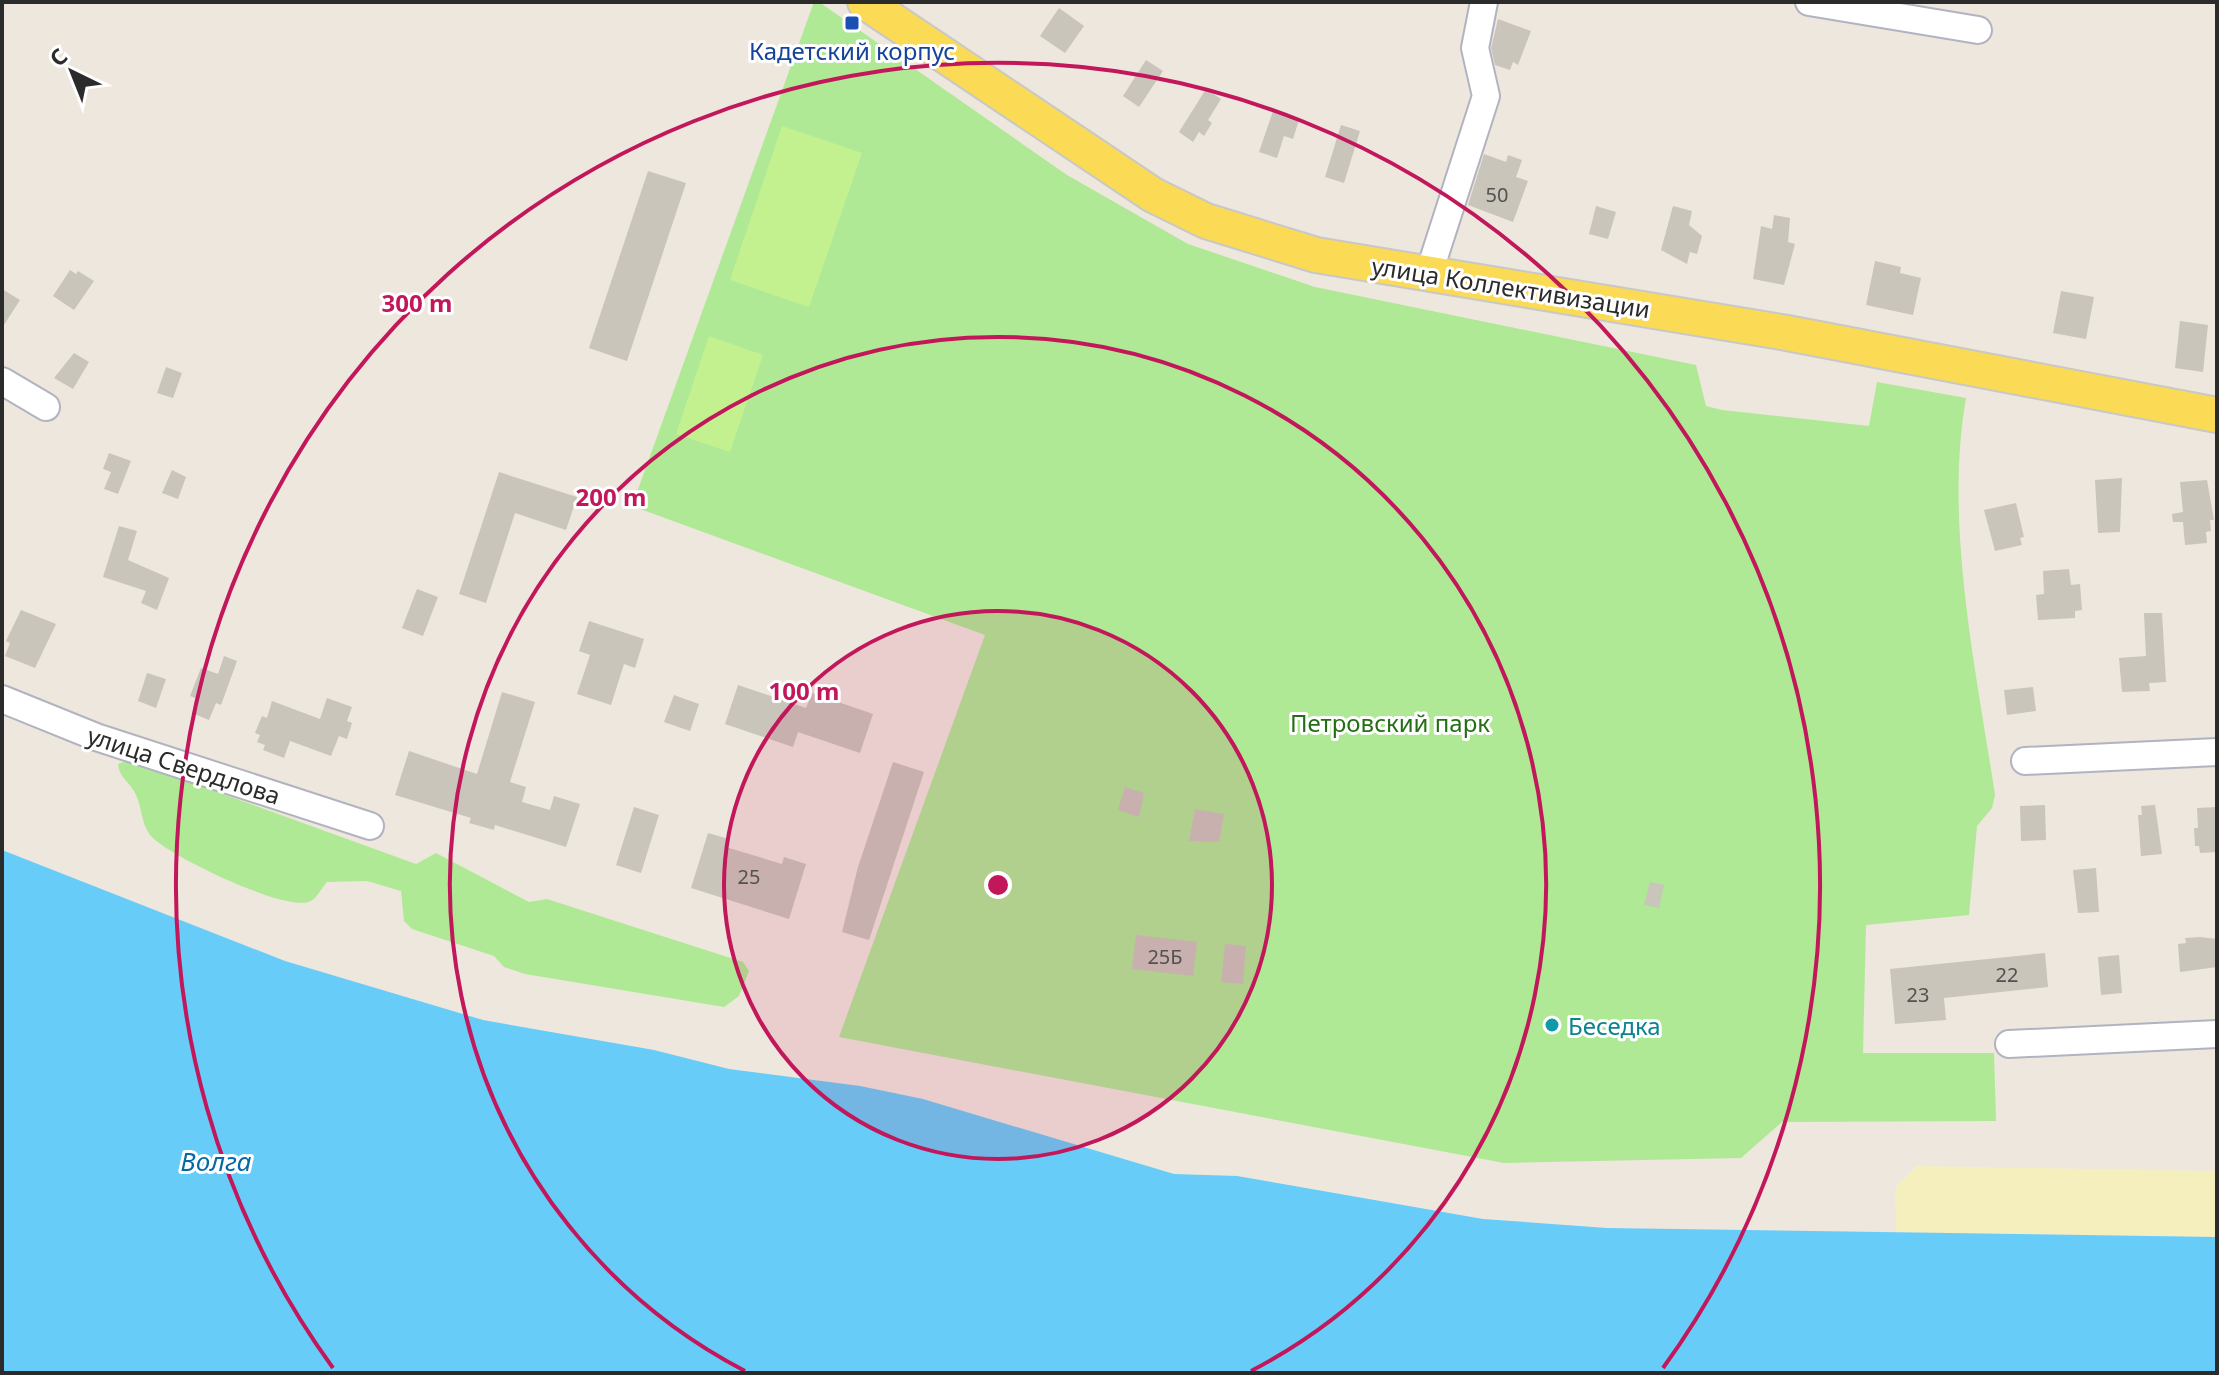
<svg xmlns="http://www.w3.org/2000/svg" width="2219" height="1375" viewBox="0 0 2219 1375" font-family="'Noto Sans',sans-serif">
<rect width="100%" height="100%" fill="#eee7dd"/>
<!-- green -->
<g fill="#afe995">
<path d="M814,2H819L1067,175L1188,244L1315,287L1696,365L1706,406L1722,410L1869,426L1877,382L1966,398C1944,524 1976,668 1995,795L1992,808L1977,826L1969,915L1866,925L1863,1053H1994L1996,1121L1782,1122L1741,1158L1504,1163L839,1037L985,635L632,506Z"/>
<path d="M129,760L416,864L436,853L529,902L547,899L743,962L749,971L739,996L724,1007L525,974L504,967L494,956L412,929L404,921L401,891L367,881L327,882C322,887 317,898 311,901C289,914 166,855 150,835C141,823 142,807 136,795C131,783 119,778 118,764Z"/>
</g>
<!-- sand -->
<polygon fill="#f5efbe" points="1917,1166 2217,1171 2217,1237 1896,1232 1895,1188"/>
<!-- pitch -->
<g fill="#c4f190">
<polygon points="782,126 862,153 809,307 730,280"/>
<polygon points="709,336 763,355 730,452 676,434"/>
</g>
<!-- water -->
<polygon fill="#68ccf8" points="2,850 285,961 483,1020 654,1050 729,1069 860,1086 923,1099 1174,1174 1237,1176 1483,1219 1607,1228 2217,1237 2217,1373 2,1373"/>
<!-- building -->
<g fill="#c9c5bb">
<polygon points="1059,8 1084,26 1065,53 1040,36"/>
<polygon points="1498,19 1531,31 1518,65 1513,62 1510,70 1495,65 1491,48"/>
<polygon points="1146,60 1163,71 1139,107 1123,96"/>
<polygon points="1206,89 1221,99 1208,120 1212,123 1204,136 1199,132 1193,142 1179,132"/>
<polygon points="1273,111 1299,120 1293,139 1284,136 1277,158 1259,152"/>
<polygon points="1341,125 1360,131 1344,183 1325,177"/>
<polygon points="1484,154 1506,162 1508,155 1522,160 1516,177 1528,181 1513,222 1468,205"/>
<polygon points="648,171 686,183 627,361 589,348"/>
<polygon points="1596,206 1616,212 1608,239 1589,234"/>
<polygon points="1673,206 1692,211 1689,225 1702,236 1697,254 1690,252 1687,264 1661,250"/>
<polygon points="1774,215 1790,218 1788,242 1795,244 1784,285 1753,279 1761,226 1772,229"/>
<polygon points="1875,261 1901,267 1900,273 1921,278 1913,315 1866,305"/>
<polygon points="70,270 76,274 78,271 94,281 74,310 53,296"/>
<polygon points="2,289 20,300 2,328"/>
<polygon points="2061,291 2094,297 2086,339 2053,333"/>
<polygon points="2180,321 2208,325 2203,372 2175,368"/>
<polygon points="74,353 89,362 73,389 54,378"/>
<polygon points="166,367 182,373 173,398 157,393"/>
<polygon points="109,453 131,461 118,494 104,489 111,472 103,469"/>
<polygon points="172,470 186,477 178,499 162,493"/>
<polygon points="499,472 577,497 566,530 515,513 486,603 459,594"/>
<polygon points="2122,478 2120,532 2098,533 2095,480"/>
<polygon points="2207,480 2214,520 2210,520 2211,531 2206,532 2207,543 2185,545 2183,522 2173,522 2172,514 2183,512 2180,482"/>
<polygon points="2016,503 2024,537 2020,538 2022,545 1995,551 1984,510"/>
<polygon points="119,526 137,531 128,560 169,578 157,610 141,603 146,591 103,577"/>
<polygon points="2069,569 2071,585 2080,584 2082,610 2075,611 2075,618 2038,620 2036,595 2044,594 2043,571"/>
<polygon points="417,589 438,597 423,636 402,628"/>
<polygon points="21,610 56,624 35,668 5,656 10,643 6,641"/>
<polygon points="2144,613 2162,613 2166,682 2149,683 2150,691 2122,692 2119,658 2146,656"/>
<polygon points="589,621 644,639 635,668 624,664 611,705 577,694 590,655 579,651"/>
<polygon points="224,656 237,661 221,705 216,703 209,720 192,713 198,699 190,696 201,668 218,674"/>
<polygon points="147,673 166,679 156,708 138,701"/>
<polygon points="738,685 806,708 812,693 873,714 860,753 798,732 793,747 725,724"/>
<polygon points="2033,687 2036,711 2007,715 2004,690"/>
<polygon points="502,692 535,702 510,782 526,787 522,802 550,810 554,796 580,804 566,847 495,825 494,830 469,823 471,818 395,795 409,751 477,774"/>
<polygon points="674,695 699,704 690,731 664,722"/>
<polygon points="327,698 352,707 347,721 352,723 347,739 339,736 331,756 290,741 284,758 263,750 265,745 257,742 260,735 255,733 262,716 267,718 272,701 320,719"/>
<polygon points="893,762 924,772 869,940 842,932 858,867"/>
<polygon points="1125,787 1144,793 1139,817 1118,810"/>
<polygon points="2045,805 2046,840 2021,841 2020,806"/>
<polygon points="2155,805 2162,854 2141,856 2138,815 2142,815 2141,806"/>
<polygon points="634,807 659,815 641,873 616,865"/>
<polygon points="2217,807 2217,852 2200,853 2199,846 2195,846 2194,828 2198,828 2197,808"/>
<polygon points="1195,809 1224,814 1219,842 1189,841"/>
<polygon points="708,833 729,839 726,847 782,864 784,857 806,864 789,919 691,888"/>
<polygon points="2096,868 2099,912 2078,913 2073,870"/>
<polygon points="1650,882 1664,885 1659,908 1644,905"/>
<polygon points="1136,935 1197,942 1193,976 1132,969"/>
<polygon points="2200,937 2217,939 2217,967 2180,972 2178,944 2186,943 2185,938"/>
<polygon points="1225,944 1246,946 1243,984 1221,982"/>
<polygon points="2045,953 2048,987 1944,998 1946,1020 1895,1024 1890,969"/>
<polygon points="2119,955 2122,993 2101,995 2098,957"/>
</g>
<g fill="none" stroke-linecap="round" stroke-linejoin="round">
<defs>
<g id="minor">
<polyline points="1809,2 1978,30"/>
<polyline points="1429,273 1486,96 1475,48 1484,2"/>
<polyline points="2,381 46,407"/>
<polyline points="2,699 96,737 370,826"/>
<polyline points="2025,761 2217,752"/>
<polyline points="2009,1044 2217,1034"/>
</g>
<polyline id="major" points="865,2 1153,195 1206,221 1316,255 1787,333 2217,415"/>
</defs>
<!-- minor casing -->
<use href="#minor" stroke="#b1b3c0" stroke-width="30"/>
<!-- major casing -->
<use href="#major" stroke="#c8c8c8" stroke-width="38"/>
<!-- minor -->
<use href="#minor" stroke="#fff" stroke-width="26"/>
<!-- major -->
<use href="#major" stroke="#fbda55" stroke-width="34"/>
</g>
<!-- distance rings -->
<circle cx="998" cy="885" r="274" fill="#c2185b" fill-opacity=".12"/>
<g fill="none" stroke="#c2185b" stroke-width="4">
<circle cx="998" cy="885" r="274"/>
<path d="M745 1371A548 548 0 1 1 1251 1371"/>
<path d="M333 1368A822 822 0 1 1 1663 1368"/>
</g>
<!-- markers -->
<rect fill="#1a4fb4" stroke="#fff" stroke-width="3" x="844" y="15" width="16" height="16" rx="4"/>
<circle fill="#0f9aa8" stroke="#fff" stroke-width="3" cx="1552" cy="1025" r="8"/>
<g text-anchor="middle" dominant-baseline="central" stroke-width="6" stroke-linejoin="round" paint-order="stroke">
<!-- number labels -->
<g font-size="20" fill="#52524f">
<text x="1497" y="194">50</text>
<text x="749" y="876">25</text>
<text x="1165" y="956">25Б</text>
<text x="2007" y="974">22</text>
<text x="1918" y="994">23</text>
</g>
<!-- transit labels -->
<g font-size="24" fill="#164399" stroke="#fff">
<text x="852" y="50">Кадетский корпус</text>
</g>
<!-- street labels -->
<g font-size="24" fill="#2b2b2b" stroke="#fff">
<text transform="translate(1511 287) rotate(9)">улица Коллективизации</text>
<text transform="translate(184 765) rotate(18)">улица Свердлова</text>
</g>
<!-- park labels -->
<g font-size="24" fill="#246f15" stroke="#fff">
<text x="1390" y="722">Петровский парк</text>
</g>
<!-- culture labels -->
<g font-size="24" fill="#0d838f" stroke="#fff" text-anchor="start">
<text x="1568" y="1025">Беседка</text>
</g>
<!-- water labels -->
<g font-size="26" font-style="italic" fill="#0369a7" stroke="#fff">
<text x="216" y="1161">Волга</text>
</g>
</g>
<circle cx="998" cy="885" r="12" fill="#c2185b" stroke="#fff" stroke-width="4"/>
<g font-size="24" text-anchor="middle" font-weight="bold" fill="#c2185b" stroke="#fff" stroke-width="6" stroke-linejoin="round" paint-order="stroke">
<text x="417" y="312">300 m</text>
<text x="611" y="506">200 m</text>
<text x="804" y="700">100 m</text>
</g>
<!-- border -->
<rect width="2219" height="1375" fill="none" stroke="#2b2b2b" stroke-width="8"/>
<!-- north arrow -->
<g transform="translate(72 72) rotate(317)" stroke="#ffffff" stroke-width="6" paint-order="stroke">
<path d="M0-6L14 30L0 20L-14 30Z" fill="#2b2b2b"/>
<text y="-12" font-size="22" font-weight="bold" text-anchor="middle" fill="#2b2b2b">С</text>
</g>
</svg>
